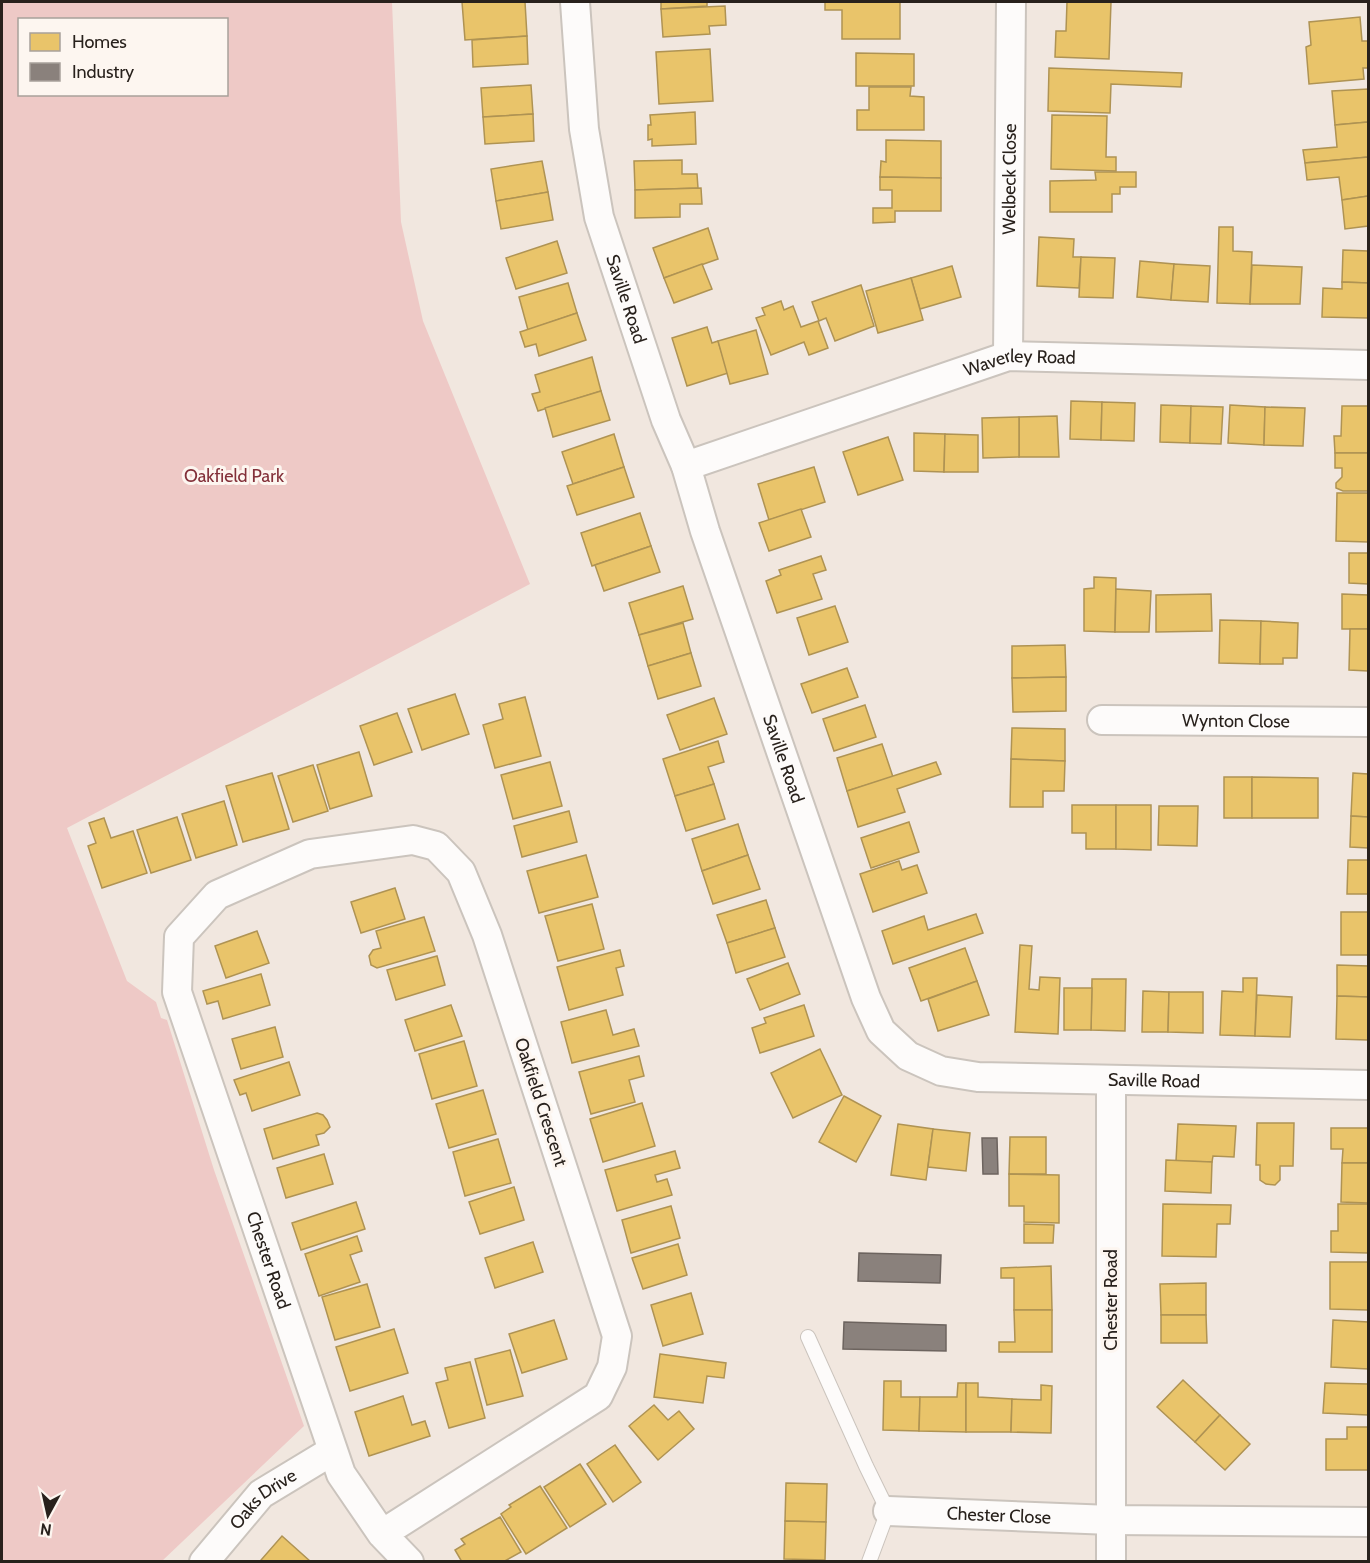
<svg xmlns="http://www.w3.org/2000/svg" width="1370" height="1563" viewBox="0 0 1370 1563" font-family="Cabin,sans-serif">
<rect width="100%" height="100%" fill="#f1e7df"/>
<!-- green -->
<path fill="#eec9c6" fill-rule="evenodd" d="M2,2H392L401,222L423,321L530,584L67,828L127,981L156,1002L161,1018L167,1020L214,1170L304,1426L162,1561H2ZM20,20H226V94H20Z"/>
<!-- homes -->
<g fill="#e9c46a" stroke="#af9353" stroke-width="1.5">
<polygon points="462,2 525,2 527,36 465,40"/>
<polygon points="661,2 707,2 707,6 661,9"/>
<polygon points="825,2 900,2 900,39 842,39 842,10 825,10"/>
<polygon points="1067,2 1111,2 1109,59 1055,57 1056,31 1066,31"/>
<polygon points="725,6 726,25 709,26 710,34 663,37 661,9"/>
<polygon points="1360,17 1362,41 1368,41 1368,68 1363,68 1364,79 1309,84 1306,47 1311,45 1309,22"/>
<polygon points="527,36 528,64 473,67 472,40"/>
<polygon points="710,49 713,101 659,104 656,52"/>
<polygon points="856,53 914,54 914,86 856,86"/>
<polygon points="1049,68 1182,73 1181,87 1111,84 1110,113 1048,111"/>
<polygon points="531,85 533,114 483,117 481,88"/>
<polygon points="869,87 911,87 910,96 924,97 924,130 857,130 857,110 869,110"/>
<polygon points="1368,89 1368,122 1335,125 1332,91"/>
<polygon points="695,112 696,144 652,146 652,139 648,140 648,125 651,125 650,115"/>
<polygon points="533,114 534,141 485,144 483,117"/>
<polygon points="1052,115 1107,116 1106,157 1116,157 1116,171 1051,169"/>
<polygon points="1368,122 1368,157 1305,163 1303,150 1337,147 1335,125"/>
<polygon points="886,140 941,141 941,178 880,177 881,161 886,162"/>
<polygon points="1368,157 1368,196 1342,200 1339,177 1307,180 1305,163"/>
<polygon points="682,160 682,174 697,174 698,188 635,190 634,161"/>
<polygon points="542,161 548,192 496,201 491,169"/>
<polygon points="1095,172 1136,172 1136,187 1120,187 1120,194 1112,194 1112,212 1050,212 1050,181 1096,180"/>
<polygon points="880,177 941,178 941,211 895,211 895,222 873,223 873,208 892,208 892,190 880,190"/>
<polygon points="701,188 702,204 680,204 680,217 635,218 635,190"/>
<polygon points="548,192 553,220 501,229 496,201"/>
<polygon points="1368,196 1368,226 1345,229 1342,200"/>
<polygon points="1219,227 1233,227 1233,251 1252,252 1250,304 1217,303"/>
<polygon points="708,228 718,259 664,278 653,248"/>
<polygon points="1039,237 1074,239 1073,257 1081,257 1079,288 1037,286"/>
<polygon points="557,241 567,273 516,289 506,258"/>
<polygon points="1343,250 1368,251 1368,283 1342,282"/>
<polygon points="1081,257 1115,258 1113,298 1079,297"/>
<polygon points="1140,261 1174,264 1171,300 1137,297"/>
<polygon points="702,264 712,289 674,303 664,278"/>
<polygon points="1174,264 1210,266 1208,302 1171,300"/>
<polygon points="1252,265 1302,267 1300,304 1250,304"/>
<polygon points="952,266 961,297 920,309 911,278"/>
<polygon points="911,278 923,320 878,333 866,291"/>
<polygon points="1342,282 1368,283 1368,318 1322,317 1323,288 1342,289"/>
<polygon points="568,283 577,313 528,330 519,297"/>
<polygon points="861,285 874,326 835,341 826,318 819,321 812,302"/>
<polygon points="781,301 784,310 793,306 801,327 818,321 828,348 809,355 804,342 771,355 756,318 765,315 762,308"/>
<polygon points="577,313 586,340 539,356 536,344 525,347 520,332"/>
<polygon points="707,327 712,343 718,341 728,373 687,386 672,338"/>
<polygon points="756,330 768,374 730,384 718,341"/>
<polygon points="592,357 601,391 538,411 532,394 540,392 535,375"/>
<polygon points="601,391 610,420 553,437 545,408"/>
<polygon points="1071,401 1102,402 1101,440 1070,439"/>
<polygon points="1102,402 1135,403 1134,441 1101,440"/>
<polygon points="1161,405 1191,406 1190,443 1160,442"/>
<polygon points="1230,405 1265,407 1264,445 1228,443"/>
<polygon points="1191,406 1223,407 1221,444 1190,443"/>
<polygon points="1342,406 1368,406 1368,453 1335,453 1334,436 1341,436"/>
<polygon points="1265,407 1305,408 1303,446 1264,445"/>
<polygon points="1057,416 1059,457 1019,457 1019,417"/>
<polygon points="1019,417 1019,457 983,458 982,418"/>
<polygon points="914,433 945,434 944,472 914,471"/>
<polygon points="614,434 624,467 573,484 562,452"/>
<polygon points="945,434 978,435 978,472 944,472"/>
<polygon points="888,437 903,480 858,495 843,452"/>
<polygon points="1335,453 1368,453 1368,491 1343,491 1336,488 1336,483 1342,477 1342,468 1335,468"/>
<polygon points="624,467 634,497 577,515 567,486"/>
<polygon points="814,467 825,502 769,520 758,484"/>
<polygon points="1337,493 1368,493 1368,542 1336,541"/>
<polygon points="801,509 811,537 769,551 759,523"/>
<polygon points="640,513 651,546 592,566 581,533"/>
<polygon points="651,546 660,572 604,591 595,565"/>
<polygon points="1349,553 1368,553 1368,584 1349,583"/>
<polygon points="821,556 826,570 813,574 822,599 777,613 766,581 781,575 779,570"/>
<polygon points="1094,577 1116,578 1115,632 1084,631 1084,589 1094,588"/>
<polygon points="683,586 693,619 639,635 629,603"/>
<polygon points="1116,589 1151,591 1149,632 1115,632"/>
<polygon points="1211,594 1212,631 1156,632 1156,595"/>
<polygon points="1342,594 1368,595 1368,629 1342,629"/>
<polygon points="835,606 848,642 809,655 797,618"/>
<polygon points="1220,620 1261,621 1260,664 1219,663"/>
<polygon points="1261,621 1298,623 1297,658 1283,658 1283,664 1260,664"/>
<polygon points="683,623 691,653 648,666 639,635"/>
<polygon points="1350,629 1368,629 1368,671 1349,670"/>
<polygon points="1065,645 1066,677 1012,678 1012,646"/>
<polygon points="691,653 701,686 658,699 648,666"/>
<polygon points="847,668 858,697 812,713 801,684"/>
<polygon points="1066,677 1066,711 1013,712 1012,678"/>
<polygon points="455,694 469,734 422,750 408,709"/>
<polygon points="525,697 541,756 495,768 483,725 503,719 499,704"/>
<polygon points="714,698 727,734 680,750 667,715"/>
<polygon points="865,705 876,737 834,751 823,719"/>
<polygon points="397,713 412,752 374,765 360,726"/>
<polygon points="1012,728 1065,729 1065,761 1011,759"/>
<polygon points="718,741 724,762 708,767 714,784 675,796 663,759"/>
<polygon points="882,744 893,777 847,791 837,758"/>
<polygon points="359,752 372,796 330,809 317,765"/>
<polygon points="1011,759 1065,761 1064,791 1043,791 1043,807 1010,807"/>
<polygon points="550,762 562,806 513,819 501,775"/>
<polygon points="936,762 941,774 897,789 905,812 858,827 847,791"/>
<polygon points="313,765 328,811 293,822 278,776"/>
<polygon points="272,773 289,829 243,842 226,786"/>
<polygon points="1353,773 1368,774 1368,817 1351,816"/>
<rect x="1224" y="777" width="28" height="41"/>
<polygon points="1252,777 1318,778 1318,818 1252,818"/>
<polygon points="714,784 725,819 686,831 675,796"/>
<polygon points="224,801 237,845 196,858 182,814"/>
<polygon points="1072,805 1116,805 1116,849 1086,849 1086,833 1072,833"/>
<polygon points="1116,805 1151,805 1151,850 1116,849"/>
<polygon points="1159,806 1198,806 1197,846 1158,845"/>
<polygon points="569,811 577,842 522,857 514,826"/>
<polygon points="1351,816 1368,817 1368,848 1350,847"/>
<polygon points="177,817 191,860 151,873 137,830"/>
<polygon points="104,818 111,838 133,831 147,873 102,888 88,846 96,843 89,823"/>
<polygon points="909,822 919,852 871,868 861,838"/>
<polygon points="738,824 748,855 702,871 692,839"/>
<polygon points="586,855 598,897 539,913 527,871"/>
<polygon points="748,855 760,889 713,904 702,871"/>
<polygon points="1348,860 1368,860 1368,894 1347,894"/>
<polygon points="899,861 902,870 917,865 927,893 873,912 860,874"/>
<polygon points="395,888 405,919 361,933 351,902"/>
<polygon points="766,900 775,928 727,943 717,915"/>
<polygon points="592,904 604,949 558,961 545,916"/>
<rect x="1341" y="912" width="27" height="43"/>
<polygon points="976,914 983,933 893,964 882,931 924,916 928,930"/>
<polygon points="424,917 435,951 377,968 371,965 369,956 373,950 381,948 376,931"/>
<polygon points="775,928 785,957 736,973 727,943"/>
<polygon points="257,931 269,963 226,978 215,946"/>
<polygon points="1020,945 1032,946 1029,989 1039,990 1040,977 1060,978 1058,1034 1015,1032"/>
<polygon points="965,948 977,981 921,1001 909,968"/>
<polygon points="620,950 624,966 616,968 623,995 569,1010 557,967"/>
<polygon points="437,956 445,985 396,1000 387,970"/>
<polygon points="788,963 800,994 760,1010 747,979"/>
<polygon points="1337,965 1368,966 1368,997 1337,996"/>
<polygon points="261,974 270,1005 223,1019 218,1001 207,1004 203,991"/>
<polygon points="1243,978 1257,978 1255,1036 1220,1035 1222,991 1243,992"/>
<polygon points="1092,979 1126,979 1125,1031 1091,1030"/>
<polygon points="977,981 989,1015 938,1031 928,999"/>
<polygon points="1064,988 1092,988 1091,1030 1064,1030"/>
<polygon points="1143,991 1169,992 1168,1032 1142,1032"/>
<polygon points="1169,992 1203,992 1203,1033 1168,1032"/>
<polygon points="1257,995 1292,997 1290,1037 1255,1036"/>
<polygon points="1337,996 1368,997 1368,1040 1336,1039"/>
<polygon points="451,1005 462,1036 415,1051 405,1020"/>
<polygon points="804,1005 814,1036 760,1053 752,1028 766,1023 764,1018"/>
<polygon points="606,1010 613,1035 634,1029 639,1046 572,1063 561,1022"/>
<polygon points="275,1027 283,1057 241,1069 232,1039"/>
<polygon points="464,1041 477,1086 432,1099 419,1054"/>
<polygon points="820,1049 842,1095 793,1118 771,1073"/>
<polygon points="639,1056 644,1076 629,1080 635,1102 591,1114 579,1072"/>
<polygon points="289,1062 300,1095 252,1111 246,1093 240,1095 234,1080"/>
<polygon points="483,1090 496,1134 449,1148 436,1104"/>
<polygon points="844,1096 881,1116 856,1162 819,1142"/>
<polygon points="642,1103 655,1146 603,1162 590,1119"/>
<polygon points="317,1113 323,1115 327,1120 330,1127 324,1133 316,1135 319,1145 273,1159 264,1129"/>
<polygon points="1257,1123 1294,1123 1293,1166 1280,1166 1280,1180 1275,1185 1266,1184 1260,1180 1260,1165 1256,1165"/>
<polygon points="898,1124 933,1129 926,1180 891,1175"/>
<polygon points="1178,1124 1236,1126 1234,1157 1213,1156 1212,1162 1176,1161"/>
<polygon points="1331,1128 1368,1128 1368,1163 1342,1163 1343,1149 1331,1149"/>
<polygon points="933,1129 970,1133 966,1171 928,1167"/>
<polygon points="1010,1137 1046,1137 1046,1174 1009,1174"/>
<polygon points="498,1139 511,1183 465,1196 453,1152"/>
<polygon points="675,1151 680,1168 655,1175 657,1182 667,1179 672,1195 617,1211 605,1170"/>
<polygon points="324,1154 333,1184 286,1198 277,1168"/>
<polygon points="1166,1160 1212,1162 1211,1193 1165,1191"/>
<polygon points="1342,1163 1368,1163 1368,1203 1341,1202"/>
<polygon points="1009,1174 1059,1175 1059,1223 1024,1222 1024,1206 1009,1206"/>
<polygon points="514,1187 524,1220 480,1234 469,1202"/>
<polygon points="356,1202 365,1229 301,1250 292,1223"/>
<polygon points="1163,1204 1231,1205 1230,1224 1217,1224 1216,1257 1162,1256"/>
<polygon points="1338,1204 1368,1204 1368,1253 1331,1252 1331,1231 1338,1231"/>
<polygon points="671,1206 680,1238 631,1253 622,1220"/>
<polygon points="1024,1224 1054,1225 1053,1243 1024,1243"/>
<polygon points="357,1236 362,1251 350,1255 360,1282 319,1296 305,1254"/>
<polygon points="533,1242 543,1272 495,1288 485,1258"/>
<polygon points="678,1244 687,1275 643,1289 632,1258"/>
<polygon points="1330,1262 1368,1262 1368,1310 1330,1309"/>
<polygon points="1051,1266 1052,1310 1014,1310 1014,1278 1001,1278 1001,1268"/>
<polygon points="1206,1283 1206,1315 1161,1315 1160,1284"/>
<polygon points="367,1284 380,1327 335,1340 322,1297"/>
<polygon points="691,1293 703,1334 663,1346 651,1305"/>
<polygon points="1014,1310 1052,1310 1052,1352 999,1352 999,1342 1015,1342"/>
<polygon points="1161,1315 1206,1315 1207,1343 1161,1343"/>
<polygon points="554,1320 567,1359 522,1373 509,1334"/>
<polygon points="1333,1320 1368,1322 1368,1369 1331,1367"/>
<polygon points="394,1329 408,1373 350,1391 336,1347"/>
<polygon points="510,1350 523,1396 487,1405 475,1359"/>
<polygon points="660,1354 726,1363 724,1378 707,1376 703,1403 654,1397"/>
<polygon points="470,1362 485,1418 449,1428 436,1383 448,1380 445,1368"/>
<polygon points="1183,1380 1220,1415 1195,1442 1157,1407"/>
<polygon points="884,1381 901,1381 901,1397 920,1397 919,1431 883,1430"/>
<polygon points="958,1383 966,1383 966,1432 919,1431 920,1397 957,1397"/>
<polygon points="966,1383 978,1383 978,1397 1012,1399 1011,1432 966,1432"/>
<polygon points="1325,1383 1368,1384 1368,1415 1323,1413"/>
<polygon points="1041,1385 1052,1386 1051,1433 1011,1432 1012,1399 1041,1400"/>
<polygon points="403,1396 412,1425 425,1421 430,1436 369,1456 355,1412"/>
<polygon points="654,1405 668,1420 679,1411 694,1429 658,1460 629,1426"/>
<polygon points="1220,1415 1250,1444 1225,1470 1195,1442"/>
<polygon points="1347,1427 1368,1427 1368,1470 1326,1470 1326,1439 1347,1439"/>
<polygon points="615,1445 641,1482 613,1502 587,1464"/>
<polygon points="580,1464 606,1504 570,1527 544,1487"/>
<polygon points="786,1483 827,1484 826,1522 785,1521"/>
<polygon points="540,1486 567,1528 526,1554 501,1514 511,1507 509,1505"/>
<polygon points="500,1517 521,1552 503,1562 462,1562 455,1550 465,1544 461,1539"/>
<polygon points="785,1521 826,1522 825,1560 784,1559"/>
<polygon points="282,1536 311,1562 262,1562 261,1560"/>
</g>
<!-- industry -->
<g fill="#8a817c" stroke="#6d645f" stroke-width="1.5">
<polygon points="982,1138 997,1138 998,1174 983,1174"/>
<polygon points="859,1253 941,1255 940,1283 858,1281"/>
<polygon points="844,1322 946,1325 946,1351 843,1349"/>
</g>
<g fill="none" stroke-linecap="round" stroke-linejoin="round">
<defs>
<polyline id="lane" points="808,1337 866,1466 888,1511 869,1562"/>
<g id="street">
<path id="s1" d="M575,2L584,129L599,217L666,420L686,466L705,531L866,998L881,1031L908,1056L941,1071L978,1077L1368,1085"/>
<path id="s2" d="M1008,356L1011,2"/>
<path id="s3" d="M686,466L1008,356L1368,365"/>
<path id="s4" d="M1102,720L1368,722"/>
<path id="s5" d="M888,1511L1111,1520L1368,1522"/>
<path id="s6" d="M382,1534L598,1396L612,1367L617,1336L487,935L461,872L436,846L413,840L310,854L217,895L179,937L177,992L341,1474L382,1534L409,1562"/>
<path id="s7" d="M204,1562L261,1494L332,1451"/>
<polyline points="1111,1562 1111,1081"/>
</g>
</defs>
<!-- lane casing -->
<use href="#lane" stroke="#cbc4bd" stroke-width="16"/>
<!-- street casing -->
<use href="#street" stroke="#cbc4bd" stroke-width="32"/>
<!-- lane -->
<use href="#lane" stroke="#fdfbfa" stroke-width="14"/>
<!-- street -->
<use href="#street" stroke="#fdfbfa" stroke-width="28"/>
</g>
<g text-anchor="middle" dominant-baseline="central" stroke-width="6" stroke-linejoin="round" paint-order="stroke">
<!-- street labels -->
<g font-size="18" fill="#28211c" stroke="#fdf6f0">
<text stroke="none"><textPath href="#s2" startOffset="177">Welbeck Close</textPath></text>
<text stroke="none"><textPath href="#s1" startOffset="303">Saville Road</textPath></text>
<text stroke="none"><textPath href="#s3" startOffset="351">Waverley Road</textPath></text>
<text stroke="none"><textPath href="#s4" startOffset="134">Wynton Close</textPath></text>
<text stroke="none"><textPath href="#s1" startOffset="789">Saville Road</textPath></text>
<text stroke="none"><textPath href="#s1" startOffset="1365">Saville Road</textPath></text>
<text transform="translate(541 1102) rotate(72)">Oakfield Crescent</text>
<text stroke="none"><textPath href="#s6" startOffset="1470">Chester Road</textPath></text>
<text transform="translate(1111 1300) rotate(-90)">Chester Road</text>
<text stroke="none"><textPath href="#s7" startOffset="87">Oaks Drive</textPath></text>
<text stroke="none"><textPath href="#s5" startOffset="111">Chester Close</textPath></text>
</g>
<!-- park labels -->
<g font-size="18" fill="#833039" stroke="#fdf6f0">
<text x="234" y="476">Oakfield Park</text>
</g>
</g>
<!-- border -->
<rect width="1370" height="1563" fill="none" stroke="#28211c" stroke-width="6"/>
<!-- legend -->
<rect x="18" y="18" width="210" height="78" fill="#fdf6f0" stroke="#a8a19b" stroke-width="1.5"/>
<rect x="30" y="33" width="30" height="18" fill="#e9c46a" stroke="#a8a19b" stroke-width="1.5"/>
<text x="72" y="48" font-size="18" fill="#28211c">Homes</text>
<rect x="30" y="63" width="30" height="18" fill="#8a817c" stroke="#a8a19b" stroke-width="1.5"/>
<text x="72" y="78" font-size="18" fill="#28211c">Industry</text>
<!-- north arrow -->
<g transform="translate(48 1515) rotate(188)" stroke="#fdf6f0" stroke-width="4.5" paint-order="stroke">
<path d="M0-4.5L10 22L0 15L-10 22Z" fill="#28211c"/>
<text y="-9" font-size="16" font-weight="bold" text-anchor="middle" fill="#28211c">N</text>
</g>
</svg>
